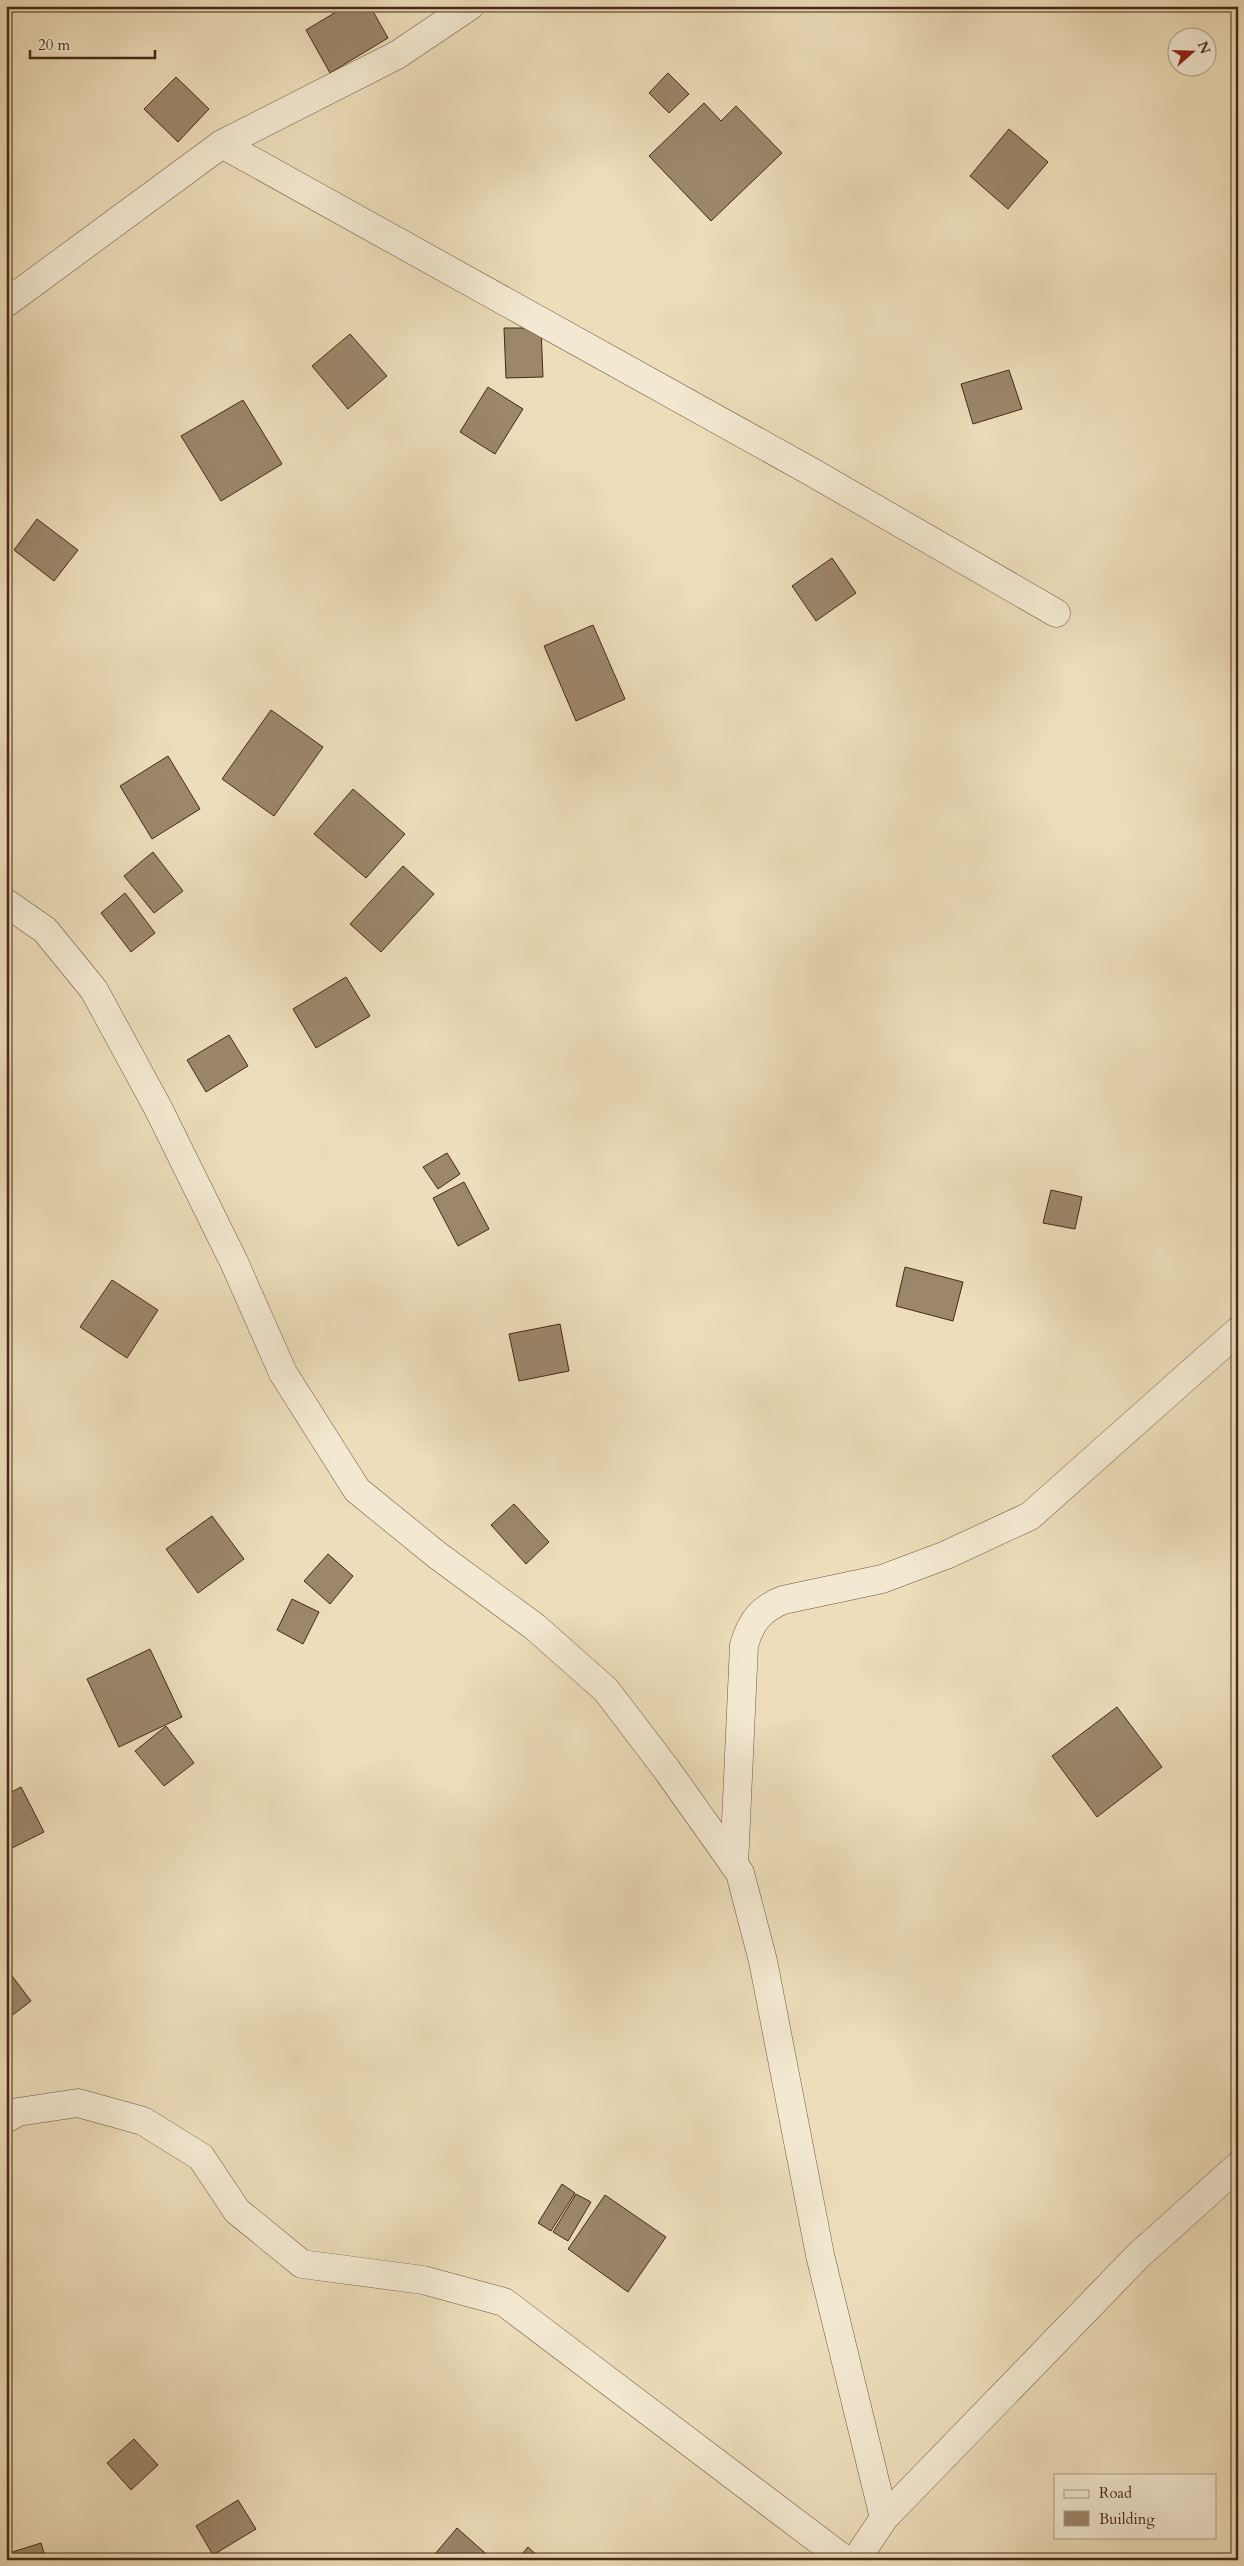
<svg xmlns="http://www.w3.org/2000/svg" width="1244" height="2566" viewBox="0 0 1244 2566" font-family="Cardo,serif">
<rect width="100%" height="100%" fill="#edddba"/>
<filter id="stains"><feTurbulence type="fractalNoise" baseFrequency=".004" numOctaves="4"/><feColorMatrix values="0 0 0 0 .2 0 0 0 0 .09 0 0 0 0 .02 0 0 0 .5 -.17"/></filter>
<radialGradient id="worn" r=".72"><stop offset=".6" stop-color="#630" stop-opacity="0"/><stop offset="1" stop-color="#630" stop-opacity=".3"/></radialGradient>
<!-- building -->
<g fill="#9c876b" stroke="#452a15">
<polygon points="346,6 370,6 388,38 330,73 306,30"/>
<polygon points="668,73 689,94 669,113 649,93"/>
<polygon points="176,77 209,109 178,142 144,109"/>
<polygon points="704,103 721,121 736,106 782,153 711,221 649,156"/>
<polygon points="1009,129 1048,162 1008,209 970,176"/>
<polygon points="504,328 541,328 543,377 506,378"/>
<polygon points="350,334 387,376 348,409 312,366"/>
<polygon points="1009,370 1022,409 973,424 961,384"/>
<polygon points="488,387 523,409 495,454 460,432"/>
<polygon points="243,400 282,464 221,501 181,436"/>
<polygon points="37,519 78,550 54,581 14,550"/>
<polygon points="832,558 856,593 816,621 792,586"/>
<polygon points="593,625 625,699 576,721 544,646"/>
<polygon points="271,710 323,747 274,816 222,779"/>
<polygon points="168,756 200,809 152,839 120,786"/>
<polygon points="353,789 405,834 366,878 314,834"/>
<polygon points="153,852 183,891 154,913 124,876"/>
<polygon points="403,866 434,894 381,952 350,924"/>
<polygon points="125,893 155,933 131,952 101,913"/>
<polygon points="346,977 370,1016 316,1048 293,1009"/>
<polygon points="229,1035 248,1066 206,1092 187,1060"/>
<polygon points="447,1153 460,1174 438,1189 423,1167"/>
<polygon points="464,1182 489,1229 458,1246 433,1198"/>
<polygon points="1051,1190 1082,1197 1075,1229 1043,1223"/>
<polygon points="905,1267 963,1282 953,1321 896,1306"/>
<polygon points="112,1280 158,1310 127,1358 80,1327"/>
<polygon points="560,1324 569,1371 519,1381 509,1334"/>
<polygon points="514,1504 549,1542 526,1564 491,1525"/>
<polygon points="212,1516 244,1559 198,1593 166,1549"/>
<polygon points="328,1554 353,1576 330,1604 304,1581"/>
<polygon points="292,1599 319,1612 303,1644 277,1630"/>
<polygon points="150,1649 182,1717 119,1747 87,1679"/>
<polygon points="1117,1707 1162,1767 1097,1817 1052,1756"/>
<polygon points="166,1726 194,1763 164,1786 135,1751"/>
<polygon points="21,1787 44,1832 6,1851 6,1795"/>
<polygon points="6,1968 31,2001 6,2020"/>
<polygon points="562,2184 575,2193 551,2231 538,2223"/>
<polygon points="576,2194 591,2202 568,2241 553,2232"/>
<polygon points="605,2195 666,2237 628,2292 568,2249"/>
<polygon points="134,2439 158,2465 131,2490 107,2463"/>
<polygon points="238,2500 256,2529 213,2555 196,2526"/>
<polygon points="457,2528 493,2560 441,2560 435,2554"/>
<polygon points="41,2543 46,2560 6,2560 6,2554"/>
<polygon points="528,2547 542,2560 517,2560"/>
</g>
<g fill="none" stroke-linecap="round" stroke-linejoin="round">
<defs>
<g id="street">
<polyline points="222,144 810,471 1056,613"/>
<polyline points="6,303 222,144 397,55 470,6"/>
<polyline points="6,903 45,930 94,990 158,1108 234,1262 283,1373 357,1490 437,1555 535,1627 606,1690 667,1770 740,1873 763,1961 820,2255 884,2518"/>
<path d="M734,1865L744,1645C751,1621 761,1609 783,1600L882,1579L946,1555L1030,1516L1238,1331"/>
<polyline points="6,2119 18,2112 78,2103 143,2121 201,2157 237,2211 302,2264 423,2280 504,2302 845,2560"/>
<polyline points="856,2560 884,2518 1138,2256 1238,2166"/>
</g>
</defs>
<!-- street casing -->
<use href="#street" stroke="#6f573e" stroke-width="29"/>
<!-- street -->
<use href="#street" stroke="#f3e9d2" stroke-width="28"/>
</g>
<!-- margin -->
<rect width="1244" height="2566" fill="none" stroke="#edddba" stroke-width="25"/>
<rect x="8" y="8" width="1229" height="2551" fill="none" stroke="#452a15" stroke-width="2.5"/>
<rect x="12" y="12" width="1219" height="2541" fill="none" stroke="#452a15"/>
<!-- legend -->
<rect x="1054" y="2474" width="162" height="65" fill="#f3e9d2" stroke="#ad9d86"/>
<rect x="1064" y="2490" width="25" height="8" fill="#f3e9d2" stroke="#ad9d86"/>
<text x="1099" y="2498" font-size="15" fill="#452a15">Road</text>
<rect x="1064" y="2511" width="25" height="15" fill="#9c876b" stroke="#ad9d86"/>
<text x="1099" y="2524" font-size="15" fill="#452a15">Building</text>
<!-- north arrow -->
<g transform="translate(1192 52) rotate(70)"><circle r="24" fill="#f3e9d2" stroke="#ad9d86"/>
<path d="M0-4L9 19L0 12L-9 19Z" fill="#8f2418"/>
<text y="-8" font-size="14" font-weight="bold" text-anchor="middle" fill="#452a15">N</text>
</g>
<!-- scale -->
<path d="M30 50v8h125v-8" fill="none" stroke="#452a15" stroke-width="2.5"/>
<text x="38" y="50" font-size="15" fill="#452a15" stroke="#f3e9d2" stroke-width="4" paint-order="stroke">20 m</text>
<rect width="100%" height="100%" filter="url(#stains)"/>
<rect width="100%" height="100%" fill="url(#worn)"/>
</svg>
